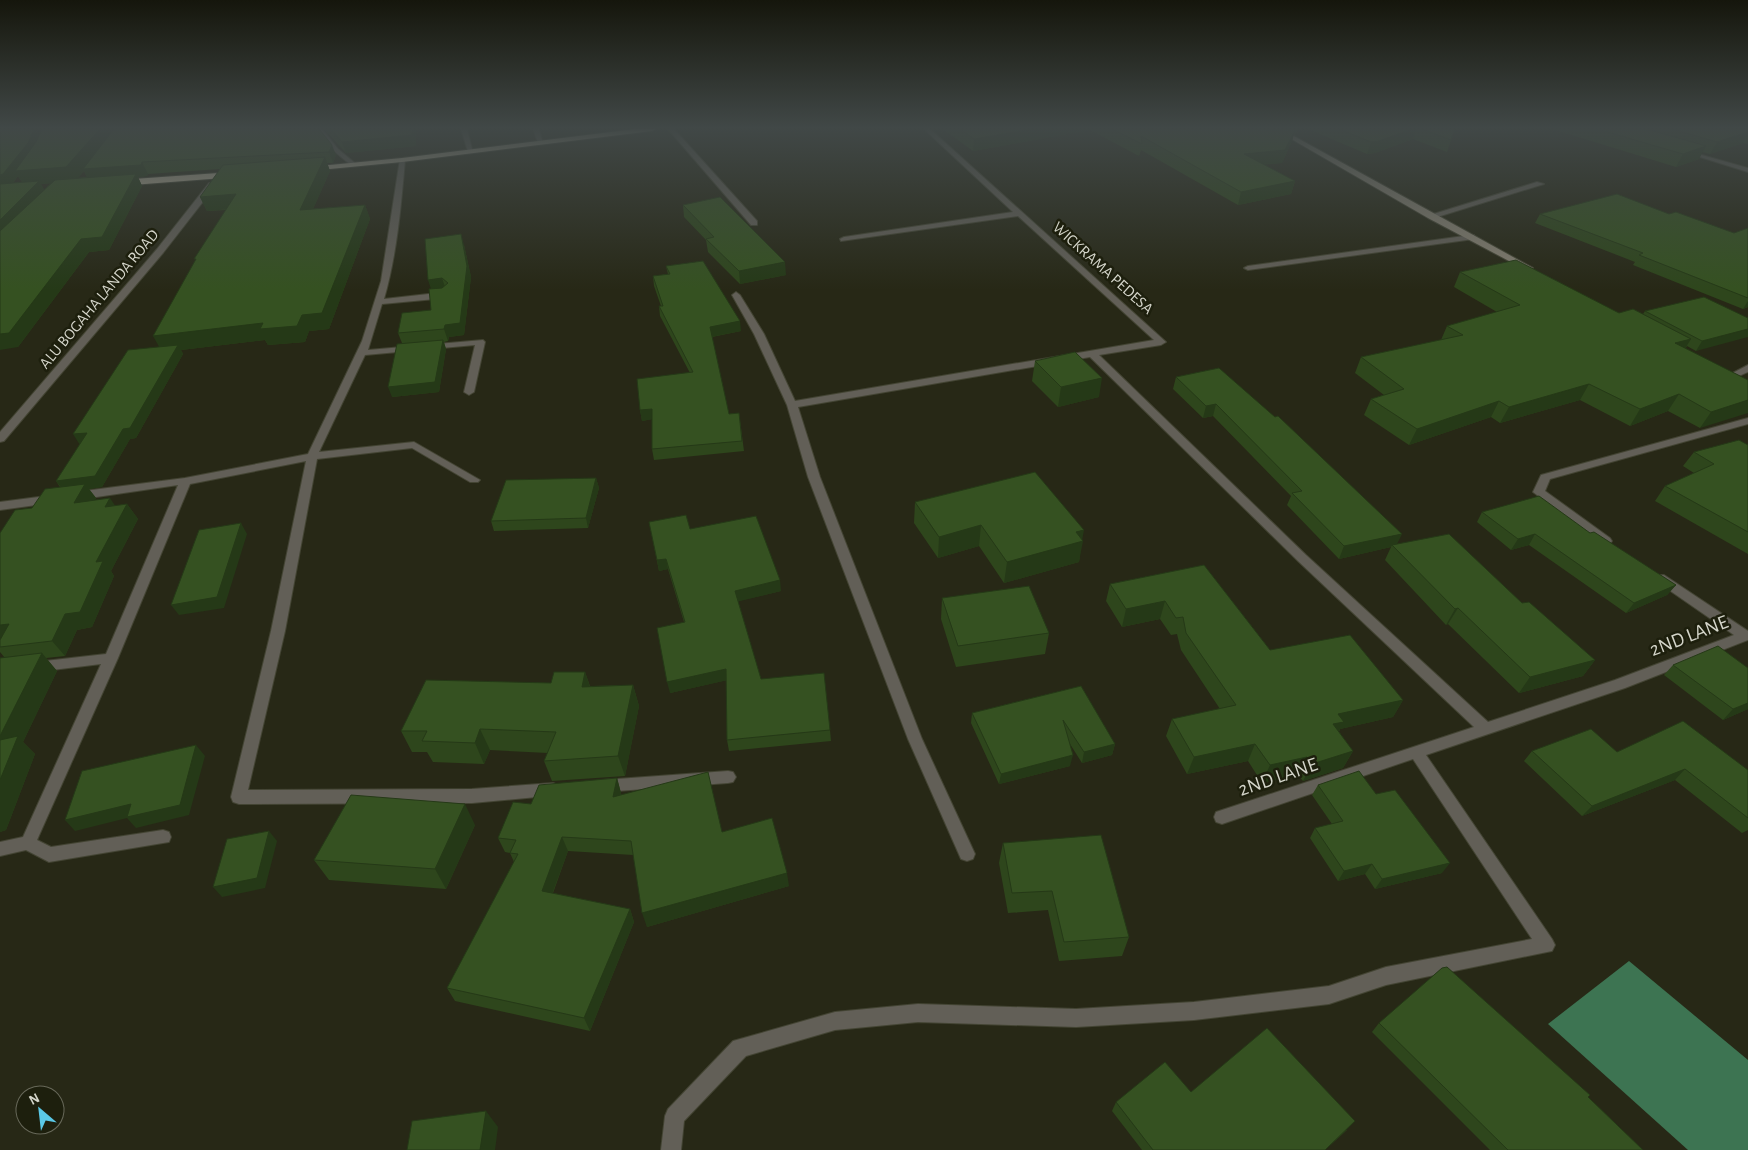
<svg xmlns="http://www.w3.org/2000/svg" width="1748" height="1150" viewBox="0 0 1748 1150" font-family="'Alegreya Sans',sans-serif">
<rect width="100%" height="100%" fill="#272816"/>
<!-- water -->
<polygon fill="#3d7452" points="1629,961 1748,1060 1748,1150 1688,1150 1548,1024"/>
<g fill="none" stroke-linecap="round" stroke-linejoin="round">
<defs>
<g id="street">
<polygon points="316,129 322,129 338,149 356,164 356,166 352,166 334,151"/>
<polygon points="461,129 467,129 473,153 468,152"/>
<polygon points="533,129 539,129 543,144 538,143"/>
<polygon points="668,129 674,129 757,221 757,225 751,225"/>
<polygon points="924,129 930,129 1166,342 1161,345 1099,355 1306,555 1488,722 1615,680 1734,635 1656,581 1654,578 1656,575 1664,575 1748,631 1748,640 1625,688 1426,755 1552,939 1555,945 1552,951 1386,985 1329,1004 1194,1020 1076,1027 918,1022 835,1030 746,1056 684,1121 681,1150 661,1150 665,1116 668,1109 733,1041 835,1012 918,1004 1076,1009 1194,1002 1329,986 1386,967 1532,939 1413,759 1222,824 1216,822 1214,817 1216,812 1474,727 1298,561 1090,357 798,407 820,477 922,739 975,854 973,859 967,861 961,859 908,739 808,477 787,405 754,334 732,295 736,292 740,295 764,334 795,401 1154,340 1018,216 841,241 840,239 844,237 1013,212"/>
<polygon points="1684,150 1748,168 1748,172 1684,152"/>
<path d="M400,159L405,160C401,206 397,254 384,299L446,292L450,295L446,298L382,304L368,350L483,340L485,342L474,392L469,395L464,392L475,345L365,355L319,452L414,442L480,480L478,482H470L412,448L317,459L285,631L248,790L472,789L553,783L558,785L561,790L558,795L472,803L239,804L233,802L231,797L271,631L306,461L190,484L118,658L37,840L51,847L163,830L169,832L171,837L169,842L49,862L26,850L0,856V842L23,837L101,664L36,672L31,671L29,667L31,663L36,662L106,654L178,485L76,500L70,496L76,492L185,478L308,454L362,341L381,281Z"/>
<polygon points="1537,182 1544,184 1434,218 1427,216"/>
<polygon points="209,183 216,185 163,253 4,441 0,442 0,432 157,249"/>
<polygon points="1471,235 1474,235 1474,239 1248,270 1244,268 1248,266"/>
<polygon points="1748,365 1748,372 1732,379 1727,376"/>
<polygon points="1748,418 1748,424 1550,479 1545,491 1610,538 1612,541 1610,544 1602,544 1533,492 1541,475"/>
<polygon points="54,495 58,496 60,499 58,502 0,510 0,502"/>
<polygon points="728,771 733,772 736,777 733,782 728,783 603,792 598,791 595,786 598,781 603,780"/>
</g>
<polygon id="secondary" points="1274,129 1281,129 1533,268 1526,270 1428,218"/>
<g id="highway">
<polygon points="635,129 656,129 652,131 402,162 309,171 305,169 309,167 402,158"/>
<polygon points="233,172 237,175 236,177 119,186 115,183 119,180"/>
</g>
</defs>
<!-- street casing -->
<use href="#street" stroke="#434433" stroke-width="2"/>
<!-- secondary casing -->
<use href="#secondary" stroke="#434433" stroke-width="2"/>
<!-- highway casing -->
<use href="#highway" stroke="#434433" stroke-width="2"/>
<!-- street -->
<use href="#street" fill="#625f57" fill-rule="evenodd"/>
<!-- secondary -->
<use href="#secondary" fill="#847f71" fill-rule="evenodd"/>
<!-- highway -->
<use href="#highway" fill="#b6ae98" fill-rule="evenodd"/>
</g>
<!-- wall -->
<g fill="#2e461c" fill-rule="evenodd">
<path d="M3,129L39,135L319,129L336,155L333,163H327L330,171L313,209L365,205L370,219L329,329L309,331L305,342L268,345L265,340L181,350L183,354L136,438L130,439L102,487L89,489L96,498L95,500L115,506L127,504L138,519L111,571L114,576L92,627L77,630L65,656L46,658L57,671L23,742L35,754L6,830L0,832V658H5L0,652V533L60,487L56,481L159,347L226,210L207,211L200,197L220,169L148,174L147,176L138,177L142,186L109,250L89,252L18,347ZM84,171L87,177L77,178ZM18,176L22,182L13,183ZM51,183L44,190L41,184Z"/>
<polygon points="324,129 416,129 416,146 346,153"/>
<polygon points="943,129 1298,129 1295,135 1294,134 1292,141 1282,163 1263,164 1295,181 1291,194 1238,205 1141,150 1139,156 1090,130 973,151"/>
<polygon points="1308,129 1455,129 1447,152 1413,139 1375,153 1367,154"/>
<polygon points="1552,129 1748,129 1748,144 1743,143 1710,154 1702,152 1699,159 1676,167"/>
<polygon points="683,205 786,275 740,284 708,252 706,240 684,217"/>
<polygon points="1540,214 1669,214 1734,233 1748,228 1748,307 1743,309 1633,265 1635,262 1535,223"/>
<polygon points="464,245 471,277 464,335 449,337 448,341 444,342 446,349 439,392 392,397 402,343 398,333 431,310 432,289"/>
<polygon points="666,266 741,331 712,337 729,414 739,413 744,451 654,460 652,449 652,419 642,421 640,410 690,373 660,316 659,306 661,306 654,286 653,276 668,274"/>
<polygon points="1460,272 1619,313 1643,314 1645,311 1748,318 1696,351 1687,346 1685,349 1748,380 1700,428 1668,411 1630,426 1580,400 1500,423 1491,417 1409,445 1364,415 1371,399 1384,395 1355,373 1361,357 1441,340 1447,326 1497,312 1454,287"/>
<polygon points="1035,361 1099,397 1058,407 1032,381"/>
<polygon points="1219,368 1397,544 1522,603 1595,660 1583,676 1519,693 1448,624 1446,625 1385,560 1391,547 1339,559 1287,505 1291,496 1213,416 1203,418 1173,389 1176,377"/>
<polygon points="1748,445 1748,554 1655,501 1665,486 1694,473 1683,466 1694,452"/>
<polygon points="596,478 599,488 588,528 494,531 491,521"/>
<polygon points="915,502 1082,539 1079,562 1004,583 979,546 938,558 914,523"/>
<polygon points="1482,512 1590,533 1676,585 1667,595 1626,613 1529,545 1511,550 1477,522"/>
<polygon points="649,522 690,529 781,591 738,601 761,679 830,730 831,741 729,751 727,740 727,680 670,693 684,622 668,569 659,571"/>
<polygon points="1204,565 1270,650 1403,700 1393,717 1340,729 1339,732 1353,751 1343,768 1303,781 1298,775 1262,783 1248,761 1187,774 1166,736 1172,719 1220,709 1181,650 1177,634 1171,635 1160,619 1122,627 1106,601 1110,584"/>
<polygon points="942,598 1049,633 1045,654 956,667 941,619"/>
<polygon points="1673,665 1748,709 1723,720 1664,675"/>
<polygon points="585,672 590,686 633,685 639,706 625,776 552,781 544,761 548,753 490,750 484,764 433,762 427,752 412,752 401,731"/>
<polygon points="1081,686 1115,744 1112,755 1082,763 1070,744 1070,766 999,784 971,723 972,713"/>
<polygon points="1532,751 1617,752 1748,770 1748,830 1742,833 1675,780 1582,816 1524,761"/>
<polygon points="617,778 621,793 621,795 722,832 789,886 647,927 633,855 568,851 553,893 630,909 634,922 590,1031 455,1001 447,988 514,862 510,853 505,852 498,838 531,804"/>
<polygon points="1318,785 1376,794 1442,873 1375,889 1365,874 1338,881 1310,838 1315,828 1332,824 1312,795"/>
<polygon points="475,825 446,889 329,880 314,860"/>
<polygon points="1003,843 1129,937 1122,956 1059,961 1048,910 1008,913 999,863"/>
<polygon points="1379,1023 1588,1097 1643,1150 1490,1150 1372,1032"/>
<polygon points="1191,1092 1347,1130 1325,1150 1142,1150 1112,1111 1116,1102"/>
</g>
<!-- shaded-wall -->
<g fill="#253917">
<polygon points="34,129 36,129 39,135 100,129 118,129 142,162 148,174 147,176 138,177 142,186 109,250 89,252 18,347 0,350 0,334 89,181 84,171 75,182 41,184 46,193 0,240 0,220 24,185 18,176 10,186 0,188 0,175"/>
<polygon points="413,129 416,129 416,146 346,153 342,142"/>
<polygon points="1033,129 1090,129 1090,130 973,151 974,139"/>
<polygon points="1412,129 1416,129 1413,139 1375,153 1367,154 1371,142"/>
<polygon points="1295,130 1292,141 1282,163 1241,167 1244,154"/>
<polygon points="1748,132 1748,135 1743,143 1710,154 1717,142"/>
<polygon points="332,145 336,155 333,163 329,152"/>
<polygon points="1706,146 1699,159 1676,167 1683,154"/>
<polygon points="325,157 330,171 306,225 300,210"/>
<polygon points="1295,181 1291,194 1238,205 1241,192"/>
<polygon points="236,194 242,208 207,211 200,197"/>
<polygon points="365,205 370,219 329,329 309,331 305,342 268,345 265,340 181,350 183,354 136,438 130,439 102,487 89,489 96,498 85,518 56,481 162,352 153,336 302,315"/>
<polygon points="461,234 464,245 471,277 464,335 449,337 448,341 444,329"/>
<polygon points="785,262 786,275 740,284 739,271"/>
<polygon points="442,278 446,290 432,292 428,280"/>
<polygon points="1748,301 1748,307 1743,309"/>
<polygon points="740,321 741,331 711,337 710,327"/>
<polygon points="1748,329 1748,337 1696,351 1702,341"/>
<polygon points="1691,339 1681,355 1675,343"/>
<polygon points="443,340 446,349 439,392 392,397 388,387"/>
<polygon points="1102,378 1099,397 1058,407 1061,387"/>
<polygon points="1589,384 1580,400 1500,423 1509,407"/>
<polygon points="1679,394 1668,411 1630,426 1640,409"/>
<polygon points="1748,400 1748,413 1700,428 1711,412"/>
<polygon points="1499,401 1491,417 1409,445 1417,429"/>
<polygon points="1216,404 1213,416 1203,418 1206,406"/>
<polygon points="652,409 654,419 642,421 640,410"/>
<polygon points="87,433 80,445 73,434"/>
<polygon points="596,478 599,488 588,528 586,518"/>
<polygon points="110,498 120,513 105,507"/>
<polygon points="127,504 138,519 111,571 114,576 92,627 77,630 65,656 52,641 65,614 96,562"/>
<polygon points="241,523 247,534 224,608 179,615 171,605"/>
<polygon points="981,525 979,546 938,558 939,537"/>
<polygon points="1084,530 1082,541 1083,541 1079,562 1004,583 1007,562 1076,532"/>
<polygon points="1402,534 1396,546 1392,545 1391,547 1339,559 1344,546"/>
<polygon points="1535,534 1529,545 1511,550 1518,539"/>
<polygon points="666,559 668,569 659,571 657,560"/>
<polygon points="780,580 781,591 736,602 735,591"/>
<polygon points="1676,585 1667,595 1626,613 1634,603"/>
<polygon points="1165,601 1160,619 1122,627 1126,609"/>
<polygon points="1458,608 1448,624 1446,625 1455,609"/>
<polygon points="9,624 0,643 0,625"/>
<polygon points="42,653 57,671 23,742 35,754 6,830 0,832 0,736"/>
<polygon points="1595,660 1583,676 1519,693 1530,677"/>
<polygon points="726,669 728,680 670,693 667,682"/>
<polygon points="585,672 592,693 582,687"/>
<polygon points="633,685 639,706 625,776 618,756"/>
<polygon points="1403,700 1393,717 1340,729 1335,739 1324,742 1338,714"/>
<polygon points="1748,703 1748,709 1723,720 1733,709"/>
<polygon points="480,729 490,750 484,764 475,743"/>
<polygon points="1115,744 1112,755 1082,763 1084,752"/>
<polygon points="1255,744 1248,761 1187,774 1194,757"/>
<polygon points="196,745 205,756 189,815 136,828 127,818 75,831 65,820"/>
<polygon points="1353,751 1343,768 1303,781 1312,764"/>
<polygon points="1073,755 1070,766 999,784 1001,774"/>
<polygon points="1307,757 1298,775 1262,783 1270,765"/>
<polygon points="1685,769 1675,780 1582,816 1592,806"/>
<polygon points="617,778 621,793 618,811 613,797"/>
<polygon points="465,804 475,825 446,889 435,869"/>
<polygon points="269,831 277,841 265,888 222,897 213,887"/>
<polygon points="562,837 568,851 548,905 542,891"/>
<polygon points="1450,863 1442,873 1375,889 1382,879"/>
<polygon points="1372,864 1365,874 1338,881 1344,871"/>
<polygon points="787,873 789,886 647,927 642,913"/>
<polygon points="630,909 634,922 590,1031 584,1018"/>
<polygon points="486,1111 498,1127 495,1150 480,1150"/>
</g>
<!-- building -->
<g fill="#355121" stroke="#253917">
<polygon points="0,129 34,129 34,130 28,143 3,174 0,175"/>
<polygon points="42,129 100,129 66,167 15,171 36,142"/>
<polygon points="114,129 319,129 332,145 329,152 142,162 141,165 83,169"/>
<polygon points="330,129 413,129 412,135 342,142"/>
<polygon points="960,129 1033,129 974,139"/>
<polygon points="1112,129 1294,129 1295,130 1285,150 1244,154 1295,181 1241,192 1141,136 1142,144"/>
<polygon points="1339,129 1412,129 1379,141 1371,142"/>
<polygon points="1422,129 1455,129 1451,140"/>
<polygon points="1597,129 1647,129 1706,146 1683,154"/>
<polygon points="1672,129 1748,129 1748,132 1717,142"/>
<polygon points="325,157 300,210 365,205 322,313 302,315 297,326 260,329 263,323 153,336 196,259 194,259 236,194 200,197 223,165"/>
<polygon points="136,174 102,237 81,239 9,333 0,334 0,231 55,180"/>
<polygon points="39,181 0,220 0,184"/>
<polygon points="1617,194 1669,214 1676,212 1734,233 1748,228 1748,298 1639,255 1643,253 1540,214"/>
<polygon points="720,197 785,262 739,271 706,239 714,237 683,205"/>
<polygon points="461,234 467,266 460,323 445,325 444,329 398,333 402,313 431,310 429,289 442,288 448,283 442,278 428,280 425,239"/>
<polygon points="1516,260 1619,313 1633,309 1691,339 1675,343 1748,380 1748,400 1711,412 1679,394 1640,409 1589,384 1509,407 1499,401 1417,429 1371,399 1404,389 1361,357 1463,335 1447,326 1520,305 1460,272"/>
<polygon points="703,261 740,321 710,327 729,414 739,413 742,441 652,449 652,409 640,410 637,379 693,372 659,306 663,306 653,276 670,274 666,266"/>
<polygon points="1704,297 1748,318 1748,329 1702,341 1645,311"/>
<polygon points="443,340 435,382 388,387 397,344"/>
<polygon points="178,345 130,428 123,429 95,476 56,481 87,433 73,434 128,350"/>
<polygon points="1075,352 1102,378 1061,387 1035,361"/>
<polygon points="1219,368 1275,417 1278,416 1402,534 1344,546 1292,493 1302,491 1216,404 1206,406 1176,377"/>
<polygon points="1739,440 1748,445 1748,532 1665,486 1714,464 1694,452"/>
<polygon points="1035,472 1084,530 1076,532 1083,541 1007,562 981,525 939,537 915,502"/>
<polygon points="596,478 586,518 491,521 506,480"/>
<polygon points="85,484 74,503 110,498 105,507 127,504 96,562 103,561 80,612 65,614 52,641 0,647 0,640 9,624 0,625 0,533 15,510 32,508 45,489"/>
<polygon points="1539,496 1590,533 1594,532 1676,585 1634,603 1535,534 1518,539 1482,512"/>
<polygon points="686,515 690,529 756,516 780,580 735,591 761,679 824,673 830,730 727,740 726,669 667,682 657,628 685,622 666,559 657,560 649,522"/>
<polygon points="241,523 217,597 171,605 199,530"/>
<polygon points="1449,534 1522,603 1529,602 1595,660 1530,677 1458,608 1455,609 1392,545"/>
<polygon points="1204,565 1270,650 1350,635 1403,700 1338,714 1344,722 1333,724 1353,751 1312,764 1307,757 1270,765 1255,744 1194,757 1172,719 1236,705 1186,633 1183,617 1176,618 1165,601 1126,609 1110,584"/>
<polygon points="1029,586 1049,633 958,646 942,598"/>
<polygon points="1718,646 1748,668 1748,703 1733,709 1673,665"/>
<polygon points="42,653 0,736 0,658"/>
<polygon points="554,672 585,672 582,687 633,685 618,756 544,761 556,732 480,729 475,743 422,741 427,731 401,731 426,680 551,683"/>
<polygon points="1081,686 1115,744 1084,752 1063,720 1073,755 1001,774 972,713"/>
<polygon points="1683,721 1748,770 1748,818 1685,769 1592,806 1532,751 1591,729 1617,752"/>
<polygon points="18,736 0,780 0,740"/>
<polygon points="196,745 180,805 127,817 131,804 65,820 82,771"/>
<polygon points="1359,771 1376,794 1395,790 1450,863 1382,879 1372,864 1344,871 1315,828 1343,821 1318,785"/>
<polygon points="708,772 722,832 772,818 787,873 642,913 631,841 562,837 542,891 630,909 584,1018 447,988 518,854 510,853 516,840 498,838 513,802 531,804 539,785 617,778 613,797"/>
<polygon points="351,795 465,804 435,869 314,860"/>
<polygon points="269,831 257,878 213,887 227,839"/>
<polygon points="1101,835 1129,937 1064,942 1052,891 1012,893 1003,843"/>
<polygon points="1447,967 1590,1095 1588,1097 1643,1150 1508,1150 1379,1023 1442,968"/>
<polygon points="1267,1028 1355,1121 1325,1150 1153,1150 1116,1102 1165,1062 1191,1092"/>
<polygon points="486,1111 480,1150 407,1150 412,1121"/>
</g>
<!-- sky -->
<linearGradient id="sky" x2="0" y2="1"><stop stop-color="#15160c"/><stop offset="0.44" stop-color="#414847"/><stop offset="1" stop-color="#414847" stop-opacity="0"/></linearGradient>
<rect width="1748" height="290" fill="url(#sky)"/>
<g text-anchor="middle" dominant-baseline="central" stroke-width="5" stroke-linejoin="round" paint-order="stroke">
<!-- far-street labels -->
<g font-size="16" fill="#d5d6cb" stroke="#1d1f0d">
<text transform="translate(1103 268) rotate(42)">WICKRAMA PEDESA</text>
<text transform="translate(99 299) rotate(-50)">ALU BOGAHA LANDA ROAD</text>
</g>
<!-- street labels -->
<g font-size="20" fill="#d5d6cb" stroke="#1d1f0d">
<text transform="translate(1689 636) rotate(-21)">2ND LANE</text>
<text transform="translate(1278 777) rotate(-19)">2ND LANE</text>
</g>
</g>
<!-- north arrow -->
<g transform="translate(40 1110) rotate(332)"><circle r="24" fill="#1d1f0d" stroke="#676859"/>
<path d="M0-4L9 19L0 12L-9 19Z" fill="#5ac8e6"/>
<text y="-8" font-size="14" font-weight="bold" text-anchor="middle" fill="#d5d6cb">N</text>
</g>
</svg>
